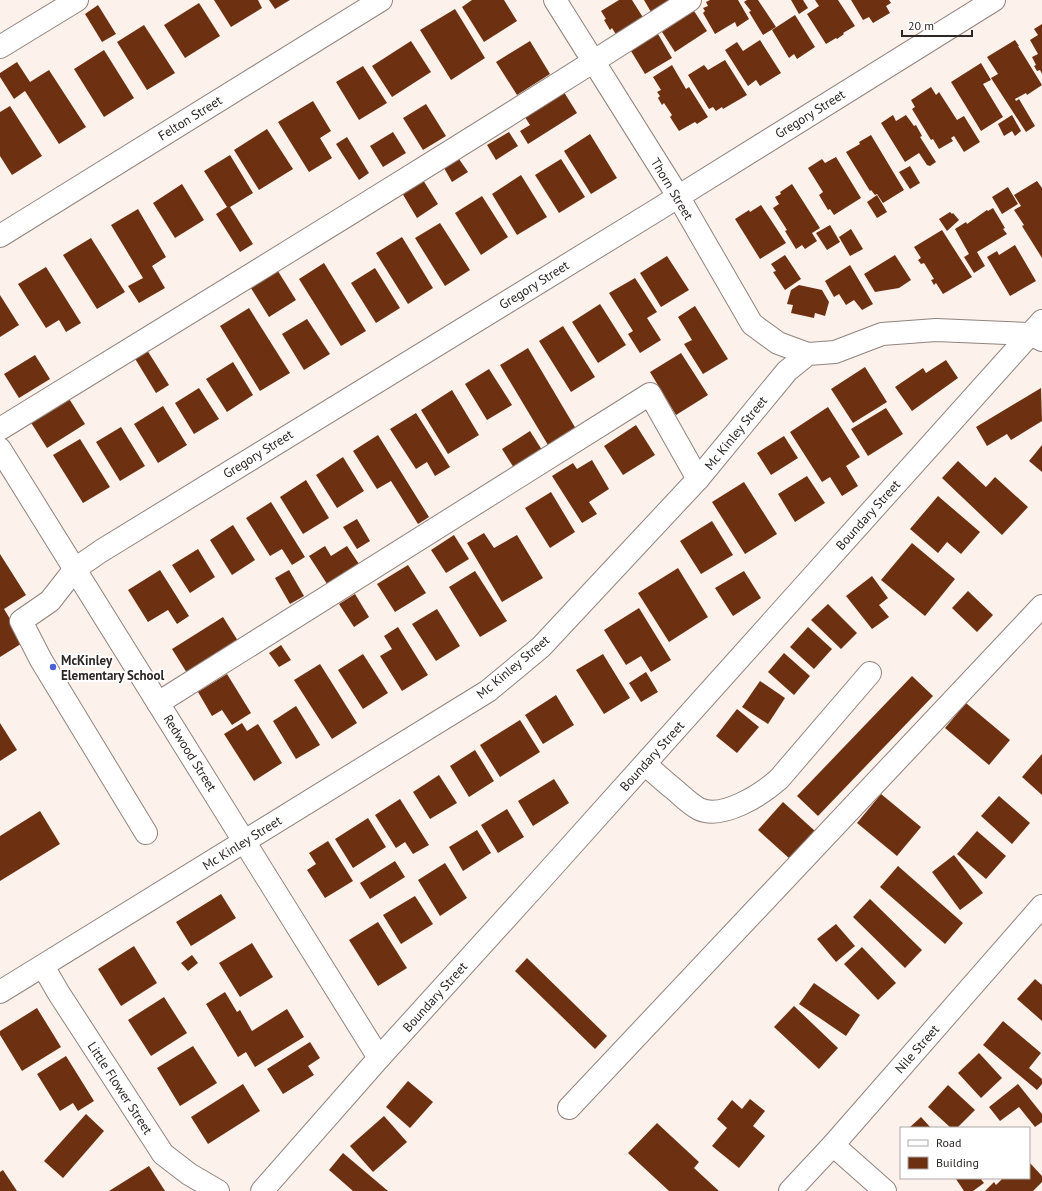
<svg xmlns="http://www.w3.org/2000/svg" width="1042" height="1191" viewBox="0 0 1042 1191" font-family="'PT Sans',sans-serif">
<rect width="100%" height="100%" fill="#fdf1ec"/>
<!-- building -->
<g fill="#6d3112">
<polygon points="214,0 258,0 262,8 231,27"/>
<polygon points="269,0 290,0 275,9"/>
<polygon points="472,0 504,0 517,21 484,42 462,7"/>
<polygon points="619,0 632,0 644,19 617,36 612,28 610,30 604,20 606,19 601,11"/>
<polygon points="644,0 673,0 651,12"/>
<polygon points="710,0 738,0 749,19 737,27 735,22 715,34 703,13 705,11 703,8 708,6 706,2"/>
<polygon points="747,0 758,0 776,27 763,35 749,12 751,11 744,2"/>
<polygon points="791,0 803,0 808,8 799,14"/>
<polygon points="815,0 838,0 855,26 843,33 844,34 837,39 836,38 826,44 807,14 819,6"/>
<polygon points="851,0 889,0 891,3 886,6 890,13 873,23 869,17 863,20"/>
<polygon points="199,3 220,36 185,58 164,25"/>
<polygon points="98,5 116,34 102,42 85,14"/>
<polygon points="455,9 485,58 451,80 420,30"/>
<polygon points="694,11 707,31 675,52 662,32"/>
<polygon points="795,15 815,47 797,59 794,54 789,58 772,30"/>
<polygon points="1042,24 1042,74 1040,70 1037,71 1034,66 1036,65 1032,57 1038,54 1030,40 1038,35 1034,29"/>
<polygon points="144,25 175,73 147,90 117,42"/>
<polygon points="658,34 672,58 645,74 631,51"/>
<polygon points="760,40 781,73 760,86 756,80 748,86 725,50 737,42 743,51"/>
<polygon points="1015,40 1019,46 1018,46 1042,85 1027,95 1026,93 1015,99 1016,101 1019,99 1035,126 1026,132 991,78 998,74 987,57"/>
<polygon points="411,41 431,72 392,97 372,66"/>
<polygon points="530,41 550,74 517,95 496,62"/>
<polygon points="104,50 134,98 104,117 74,69"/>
<polygon points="725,60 747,95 723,109 722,107 716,111 713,107 709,109 688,75 704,65 708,70"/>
<polygon points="17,62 30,82 49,70 86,127 59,144 25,91 14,99 0,77 0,73"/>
<polygon points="981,63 991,80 983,84 1003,117 981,131 951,82"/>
<polygon points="672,65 686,89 689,87 708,117 697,124 695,122 679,131 670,117 672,115 664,103 662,105 658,98 660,96 657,92 661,90 653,77"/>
<polygon points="363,66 387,103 359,120 336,82"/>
<polygon points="931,87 936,95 939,92 957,120 964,116 980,142 964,152 954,136 951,138 953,141 939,149 933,139 931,140 912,109 915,107 911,100"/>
<polygon points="562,89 577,113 528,144 520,131 530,125 523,114"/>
<polygon points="313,101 331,131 320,138 332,158 309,172 278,122"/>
<polygon points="426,104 446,136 423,150 403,118"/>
<polygon points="10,106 42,156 12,175 0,156 0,112"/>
<polygon points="893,115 896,121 906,115 914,126 916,125 922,136 920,137 936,162 930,166 927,165 919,153 905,162 881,123"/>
<polygon points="1012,115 1021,131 1015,136 1012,131 1004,136 998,124"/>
<polygon points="267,129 293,169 259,190 234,150"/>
<polygon points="393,132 406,153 383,167 370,146"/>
<polygon points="509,132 518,146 496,160 487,145"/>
<polygon points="590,134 617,178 591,194 564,151"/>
<polygon points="871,135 904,190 883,203 877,194 875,195 871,190 870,191 846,152 860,144 859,142"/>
<polygon points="347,137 369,173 359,180 336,144"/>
<polygon points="230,155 253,193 230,207 253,244 240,252 216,214 227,207 204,171"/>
<polygon points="836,157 861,198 834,215 830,209 828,210 819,195 823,192 808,168 822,159 825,163"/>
<polygon points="459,159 468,172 452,182 444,168"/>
<polygon points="561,159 585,197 559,213 535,175"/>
<polygon points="910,166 920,183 910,189 899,172"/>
<polygon points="521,175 547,217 517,235 492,194"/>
<polygon points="423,180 438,204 417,218 402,193"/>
<polygon points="1037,181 1042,188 1042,258 1022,226 1024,225 1014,210 1021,206 1014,195"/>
<polygon points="182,184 204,220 175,238 153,203"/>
<polygon points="792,184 820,228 812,233 817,241 805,249 802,245 796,249 785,231 787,230 773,208 779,204 775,197 781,194 780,192"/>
<polygon points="1008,187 1018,204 1002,214 992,197"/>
<polygon points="877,195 887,212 877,218 867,202"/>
<polygon points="482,196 508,237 481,255 455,213"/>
<polygon points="761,205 786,243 760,259 735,219 749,210 750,212"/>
<polygon points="993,208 1005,228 1003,229 1007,234 977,252 985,266 974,273 964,257 969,254 955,229 966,222 967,224 987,210 988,211"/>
<polygon points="138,209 166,257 152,266 165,288 139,303 128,286 143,278 111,225"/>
<polygon points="950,212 952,214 953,213 959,220 947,231 939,219"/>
<polygon points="440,223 470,270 445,286 415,238"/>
<polygon points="830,225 840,242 827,250 816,233"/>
<polygon points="851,229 863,249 850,256 839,237"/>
<polygon points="942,230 972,277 943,294 936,283 934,285 931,280 934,279 924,263 921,264 918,260 921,258 914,247"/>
<polygon points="402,237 433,288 408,304 376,253"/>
<polygon points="91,238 125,292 97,309 63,255"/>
<polygon points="1015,245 1036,281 1010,296 987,257 997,251 999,255"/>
<polygon points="785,255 801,279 785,290 773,272 776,271 771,264"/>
<polygon points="895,255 911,280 899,288 875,292 864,274"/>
<polygon points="667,256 689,290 661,307 640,273"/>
<polygon points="324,263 366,331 341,346 299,279"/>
<polygon points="850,265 873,304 862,310 854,300 846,305 839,294 834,297 825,281"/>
<polygon points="46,267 81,323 66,332 59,320 46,328 18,284"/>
<polygon points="276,268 296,300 269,317 249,285"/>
<polygon points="375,268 400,308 376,323 351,283"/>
<polygon points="635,278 657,312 647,318 661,340 640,353 628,334 633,331 609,293"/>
<polygon points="799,285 822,290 829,302 825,316 815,313 814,318 791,313 793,305 787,304 791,290"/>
<polygon points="0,295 19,325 0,337"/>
<polygon points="600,304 626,345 598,363 572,322"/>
<polygon points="695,306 728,359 703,374 684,344 692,340 678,317"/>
<polygon points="249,308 290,373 260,391 220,326"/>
<polygon points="307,319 330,354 304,370 282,334"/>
<polygon points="563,326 595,377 571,392 539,341"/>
<polygon points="528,348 576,429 548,445 500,365"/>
<polygon points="147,350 169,385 156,393 134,357"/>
<polygon points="681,353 708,395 676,415 650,372"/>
<polygon points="35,355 50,379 19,398 4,374"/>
<polygon points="946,360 958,378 912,411 895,387 923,368 926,373"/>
<polygon points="233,362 253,395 227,412 206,379"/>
<polygon points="865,367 887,402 853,423 831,389"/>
<polygon points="489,369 512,405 487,420 465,384"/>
<polygon points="199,388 219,419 194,434 175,403"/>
<polygon points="1041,388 1042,421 1011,440 1007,434 987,446 976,427"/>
<polygon points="452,390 479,435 448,454 421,410"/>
<polygon points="68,397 85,424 47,448 30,421"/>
<polygon points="163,406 187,445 158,463 134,424"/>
<polygon points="828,407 860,457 846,466 858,486 842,496 830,477 822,482 790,432"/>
<polygon points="886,408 903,434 868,456 851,429"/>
<polygon points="416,413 450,467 435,476 427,462 416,469 390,429"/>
<polygon points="636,425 655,455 623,475 604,446"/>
<polygon points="121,427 145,466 120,481 96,442"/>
<polygon points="530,431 542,450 514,468 502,449"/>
<polygon points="378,435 429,517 418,524 391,481 377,489 353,451"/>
<polygon points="784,436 798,458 771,475 757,453"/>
<polygon points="80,439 110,487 83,503 53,455"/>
<polygon points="1042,445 1042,472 1029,461"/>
<polygon points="343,457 364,491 337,508 316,475"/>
<polygon points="592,460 609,489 589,502 597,514 582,523 552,476 573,463 577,469"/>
<polygon points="958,461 986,487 995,477 1028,507 1002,535 942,478"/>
<polygon points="807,476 825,503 795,522 778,494"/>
<polygon points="306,480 329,518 303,534 280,497"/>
<polygon points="744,482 777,534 745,554 712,502"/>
<polygon points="551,492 575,532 550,548 525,508"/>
<polygon points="938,496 980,532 961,554 947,542 938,553 910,529"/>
<polygon points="271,502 305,557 292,565 282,549 270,556 246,518"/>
<polygon points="357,519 370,541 357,549 343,527"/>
<polygon points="712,521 733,555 701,574 680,541"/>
<polygon points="233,525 255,560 232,575 210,540"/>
<polygon points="484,533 494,548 517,535 543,578 502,602 467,543"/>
<polygon points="454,535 469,559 446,573 431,550"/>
<polygon points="912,543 955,579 925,616 881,580"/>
<polygon points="325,546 331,556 347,546 361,567 329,587 309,556"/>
<polygon points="198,549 215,577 190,593 172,565"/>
<polygon points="0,554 26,595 4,609 24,642 0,657"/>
<polygon points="408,565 426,593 395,612 377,584"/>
<polygon points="678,568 708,617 669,642 638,593"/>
<polygon points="160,570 189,616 177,624 168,610 148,622 128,590"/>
<polygon points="289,570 304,596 290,604 275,578"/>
<polygon points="475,571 507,621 480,637 449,587"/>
<polygon points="744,571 761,598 733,616 715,588"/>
<polygon points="872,576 888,598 879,605 889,617 872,629 846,596"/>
<polygon points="968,591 993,615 977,632 952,608"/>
<polygon points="355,594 369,617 354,627 339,604"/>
<polygon points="828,604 857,633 841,649 811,620"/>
<polygon points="639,608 671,660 651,672 641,656 626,665 604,630"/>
<polygon points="437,609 460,646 436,661 412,624"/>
<polygon points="223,617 238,641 187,673 172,649"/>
<polygon points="398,627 428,675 402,691 380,656 392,649 384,636"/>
<polygon points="808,627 832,649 814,669 790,647"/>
<polygon points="281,645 291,660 279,667 269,653"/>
<polygon points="784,653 810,676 794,695 768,672"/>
<polygon points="363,654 388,693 363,709 338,670"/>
<polygon points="603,654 630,698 604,714 576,670"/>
<polygon points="320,664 357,723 332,739 294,680"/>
<polygon points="646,672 658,692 641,702 629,683"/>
<polygon points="227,674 251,713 232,725 222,710 212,716 198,692"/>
<polygon points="912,676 933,696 818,816 797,796"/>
<polygon points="760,681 785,698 768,724 742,707"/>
<polygon points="556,695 574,725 543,744 525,715"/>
<polygon points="966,703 1010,740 989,765 945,728"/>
<polygon points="296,706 320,745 296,759 273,721"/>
<polygon points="737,709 759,727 737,753 716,736"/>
<polygon points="520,720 540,752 500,777 480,745"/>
<polygon points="0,723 17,750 0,761"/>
<polygon points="242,723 247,731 258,724 282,763 254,781 224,734"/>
<polygon points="475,750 494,781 469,797 450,766"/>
<polygon points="1042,754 1042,795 1022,777"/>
<polygon points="439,775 457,803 430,819 413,792"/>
<polygon points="554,779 569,803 533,826 518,801"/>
<polygon points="881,794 921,827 897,856 857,823"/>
<polygon points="999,796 1030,823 1012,844 981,816"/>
<polygon points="400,799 429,845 413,854 405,842 396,848 375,815"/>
<polygon points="783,802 815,831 790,859 758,830"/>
<polygon points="507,809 524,837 498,853 481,825"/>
<polygon points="40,811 60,844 0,881 0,836"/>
<polygon points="368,818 386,847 353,868 335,839"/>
<polygon points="477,830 491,853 463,871 449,847"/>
<polygon points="977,831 1006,856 986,879 957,854"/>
<polygon points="328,841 353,881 325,898 307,870 316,864 309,853"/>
<polygon points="954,855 983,893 960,910 932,872"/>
<polygon points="395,861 405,877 370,899 360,883"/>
<polygon points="445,863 467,898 440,916 418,880"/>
<polygon points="898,866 963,923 945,944 880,887"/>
<polygon points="221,894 236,918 191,946 176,922"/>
<polygon points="415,896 433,924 401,944 383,915"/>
<polygon points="870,899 922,950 905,968 853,917"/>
<polygon points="378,922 407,968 378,986 349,940"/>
<polygon points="836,924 855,946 836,962 817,939"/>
<polygon points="252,943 273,977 240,997 219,963"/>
<polygon points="134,946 157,983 121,1006 98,969"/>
<polygon points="862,947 896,983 878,1000 844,964"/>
<polygon points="192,955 198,963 188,971 181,963"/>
<polygon points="527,958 607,1036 595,1049 515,971"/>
<polygon points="1035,979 1042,985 1042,1021 1017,999"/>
<polygon points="814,983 860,1015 846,1036 799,1004"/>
<polygon points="225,992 237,1012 240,1010 252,1031 287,1009 304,1037 255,1067 246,1052 238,1057 206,1004"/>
<polygon points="164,997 187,1033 151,1056 128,1020"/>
<polygon points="794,1006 838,1048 819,1069 774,1027"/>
<polygon points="37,1008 61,1047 22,1071 0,1035 0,1031"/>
<polygon points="1003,1021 1041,1053 1029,1068 1042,1079 1042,1084 1037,1090 983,1045"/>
<polygon points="310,1042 320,1058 308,1066 314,1075 283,1094 267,1069"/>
<polygon points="193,1046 217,1083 180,1106 157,1068"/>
<polygon points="979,1053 1002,1078 981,1098 958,1073"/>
<polygon points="66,1056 94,1101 78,1111 73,1103 60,1111 37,1074"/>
<polygon points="408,1081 433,1102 410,1128 386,1107"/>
<polygon points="243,1084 260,1111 208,1144 191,1117"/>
<polygon points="1018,1084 1042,1114 1042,1122 1035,1127 1019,1107 1000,1121 989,1107"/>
<polygon points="948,1085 975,1110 957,1128 951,1128 928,1107"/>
<polygon points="750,1099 765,1111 753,1126 765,1136 739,1168 712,1146 727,1128 717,1119 732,1100 742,1109"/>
<polygon points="86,1114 104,1131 63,1178 44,1161"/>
<polygon points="384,1116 407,1142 373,1172 350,1146"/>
<polygon points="921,1117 931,1128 909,1128"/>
<polygon points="657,1123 699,1162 694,1168 719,1191 669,1191 628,1153"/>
<polygon points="343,1153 388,1191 353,1191 329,1170"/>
<polygon points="1029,1162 1042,1176 1042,1182 1033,1191 985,1191 994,1182 996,1185 1003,1178 1029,1178"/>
<polygon points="149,1166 165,1191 109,1191"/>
<polygon points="3,1170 17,1191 0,1191 0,1172"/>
<polygon points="958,1178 980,1178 984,1183 973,1191 964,1191 956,1179"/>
</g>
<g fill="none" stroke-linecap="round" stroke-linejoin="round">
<defs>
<g id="minor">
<polyline points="555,0 678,196 752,324 778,343 808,354"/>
<polyline points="0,47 77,0"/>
<polyline points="0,236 381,0"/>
<path d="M0,429C231,287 462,146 690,0"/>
<polyline points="0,449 379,1058"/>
<polyline points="158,703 650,394 698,479"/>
<path d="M645,764C655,773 665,782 675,790C683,797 690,804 699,809C723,820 762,794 779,779L870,673"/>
<polyline points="146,833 41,660 21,621 50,601 75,569 101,551 652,213 994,0"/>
<polyline points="43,966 58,992 163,1154 189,1174 218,1191"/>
<polyline points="0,992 488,691 541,647 698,479 787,371 808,354 835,352 882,334 936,330 1030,334 1042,340"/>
<polyline points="569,1108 1042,606"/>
<polyline points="833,1145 885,1191"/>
<polyline points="262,1191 379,1058 536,885 1042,321"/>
<polyline points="790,1191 833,1145 1042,906"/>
</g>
</defs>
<!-- minor casing -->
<use href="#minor" stroke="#91837d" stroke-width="24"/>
<!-- minor -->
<use href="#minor" stroke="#fff" stroke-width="22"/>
</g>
<!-- markers -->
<circle fill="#4c61d6" stroke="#fff" stroke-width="1.5" cx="53" cy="667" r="4"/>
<g text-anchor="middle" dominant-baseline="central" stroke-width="4" stroke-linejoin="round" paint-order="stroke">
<!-- street labels -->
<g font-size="13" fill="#2c2725" stroke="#fff">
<text transform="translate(810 114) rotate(-32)">Gregory Street</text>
<text transform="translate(190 118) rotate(-32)">Felton Street</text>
<text transform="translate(672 189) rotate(59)">Thorn Street</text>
<text transform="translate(534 285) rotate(-32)">Gregory Street</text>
<text transform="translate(736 433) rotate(-51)">Mc Kinley Street</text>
<text transform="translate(258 454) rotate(-32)">Gregory Street</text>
<text transform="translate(868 515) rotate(-48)">Boundary Street</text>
<text transform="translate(513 667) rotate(-40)">Mc Kinley Street</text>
<text transform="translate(190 753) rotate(58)">Redwood Street</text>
<text transform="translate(652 756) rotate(-48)">Boundary Street</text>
<text transform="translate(242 843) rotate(-32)">Mc Kinley Street</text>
<text transform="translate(435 997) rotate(-48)">Boundary Street</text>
<text transform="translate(917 1049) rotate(-49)">Nile Street</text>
<text transform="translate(120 1088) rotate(57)">Little Flower Street</text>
</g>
<!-- poi labels -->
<g font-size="13" font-weight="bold" fill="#2c2725" stroke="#fff" text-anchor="start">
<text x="61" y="660">McKinley<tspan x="61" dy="15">Elementary School</tspan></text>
</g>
</g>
<!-- legend -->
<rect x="900" y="1127" width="130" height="52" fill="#ffffff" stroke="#aba9a8"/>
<rect x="908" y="1140" width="20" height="6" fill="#ffffff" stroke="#aba9a8"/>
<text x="936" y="1147" font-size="12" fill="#2c2725">Road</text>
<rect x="908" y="1157" width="20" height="12" fill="#6d3112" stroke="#aba9a8"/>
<text x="936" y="1167" font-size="12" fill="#2c2725">Building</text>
<!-- scale -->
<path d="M902 30v6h70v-6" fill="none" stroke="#2c2725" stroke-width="2"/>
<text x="908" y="30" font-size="12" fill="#2c2725" stroke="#ffffff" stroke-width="3" paint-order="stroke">20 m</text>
</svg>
